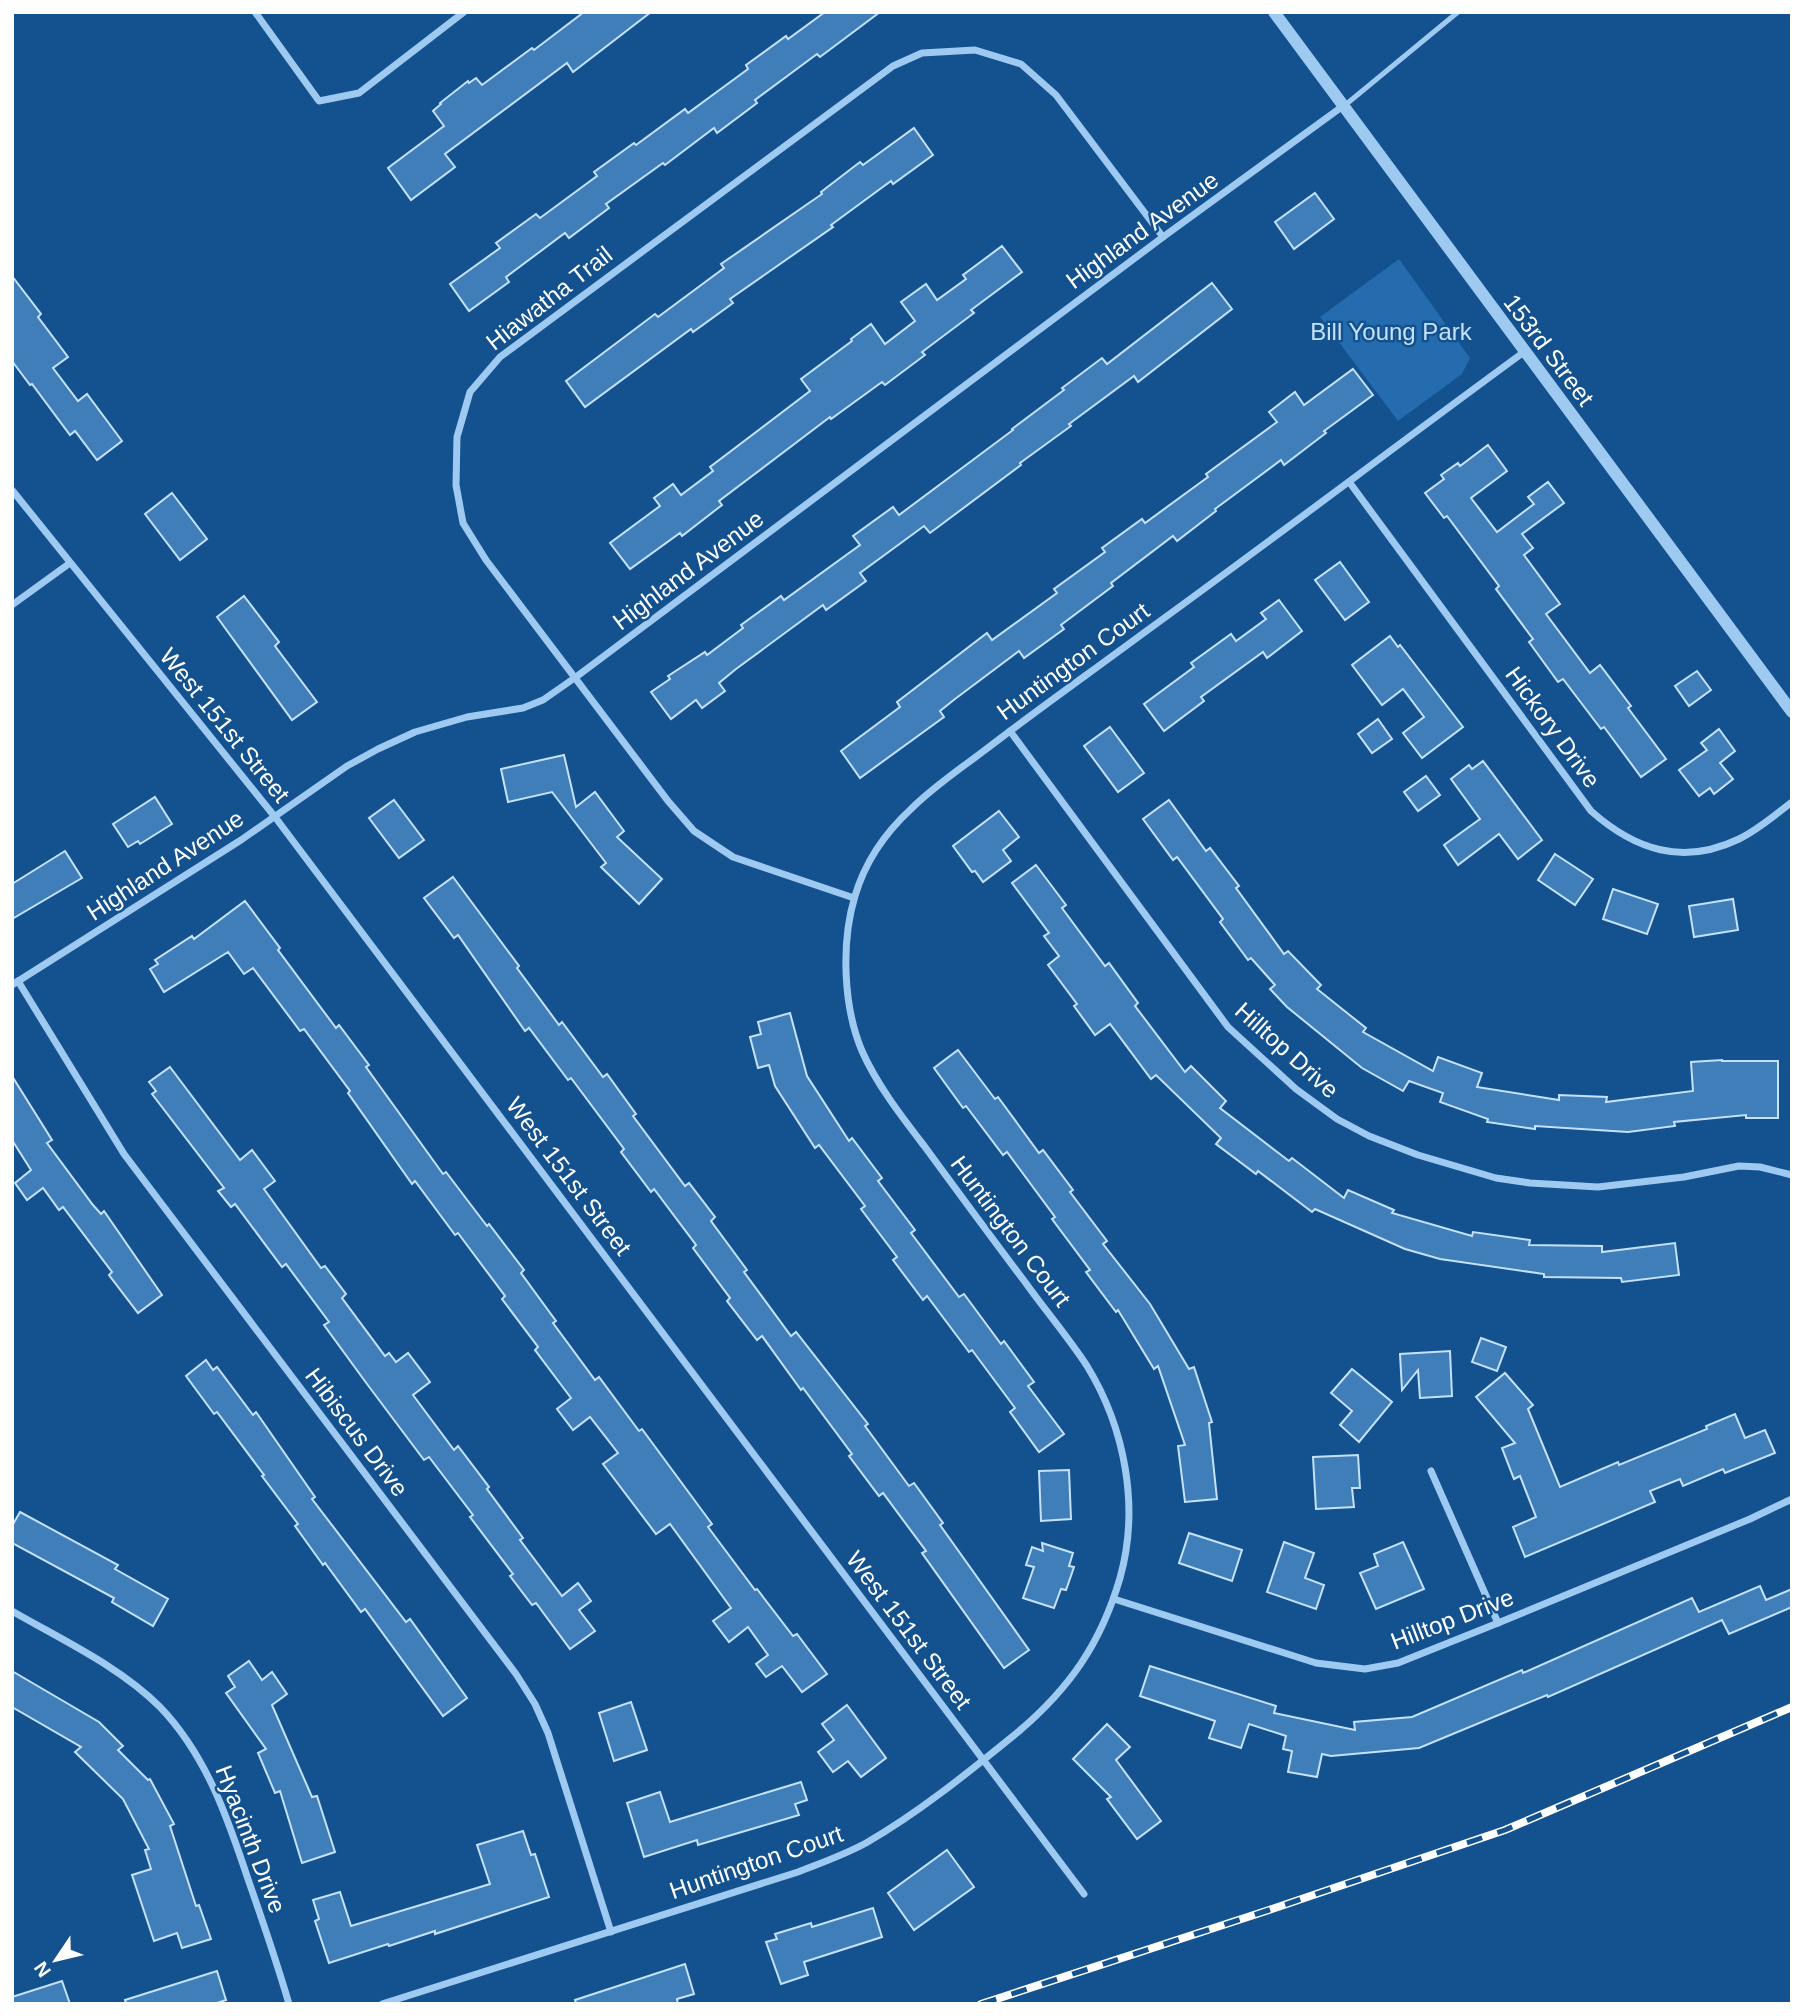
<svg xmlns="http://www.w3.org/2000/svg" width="1804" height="2016" viewBox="0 0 1804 2016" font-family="Arial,sans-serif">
<rect width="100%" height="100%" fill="#13518f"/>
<!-- green -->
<polygon fill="#256cae" points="1399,259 1470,358 1462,374 1398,421 1320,317"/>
<!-- building -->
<g fill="#407eb9" stroke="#c5e1fc" stroke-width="2">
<polygon points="584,12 651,12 573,72 567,63 445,154 455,167 411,200 388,168 444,126 433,111 441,104 440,103 468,81 469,83 476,78 482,85 532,48 534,50"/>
<polygon points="825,12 880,12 820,57 817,54 755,100 757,103 717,133 714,128 665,165 663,163 606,204 609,208 569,238 565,233 506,277 509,282 469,311 450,284 500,248 496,243 536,214 540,218 597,176 594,172 634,143 636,145 685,109 688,113 748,69 746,65 786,36 788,39"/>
<polygon points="914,128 933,155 893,184 891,181 831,225 833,227 730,299 733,303 693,332 691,329 585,407 566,381 655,314 658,317 724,268 721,264 822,194 821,192 860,162 863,165"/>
<polygon points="1315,193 1334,219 1294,249 1275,222"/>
<polygon points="1002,246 1022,272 971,310 974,313 922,352 925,355 885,385 882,382 831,419 830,417 719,501 722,505 682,536 680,533 630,569 610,543 660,506 654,498 673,484 681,495 713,471 710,467 810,391 801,379 852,341 851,339 871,324 885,344 915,321 901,302 926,284 937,300 966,279 963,275"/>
<polygon points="12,276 41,314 38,317 68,357 53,368 78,401 87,394 122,441 97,460 75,431 70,435 32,384 30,385 12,361"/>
<polygon points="1212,283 1232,309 1138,382 1134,376 1069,424 1071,426 1020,463 1021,465 930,533 924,526 860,573 866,581 826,610 823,605 736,669 719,683 725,691 702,708 696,700 671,719 651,692 670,679 668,676 705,652 707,655 743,628 741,625 781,596 784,600 860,545 853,536 893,507 899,515 1013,430 1012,429 1064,390 1062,388 1102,358 1107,364"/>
<polygon points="1353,369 1373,395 1324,431 1326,433 1284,465 1281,460 1215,509 1216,511 1177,541 1173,536 1111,583 1113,586 1061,625 1064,629 1024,658 1019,651 955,699 940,711 944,717 860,778 841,751 900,707 897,702 987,633 992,640 1057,593 1054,589 1105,552 1102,548 1142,519 1145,523 1208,477 1206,474 1277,422 1269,412 1295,392 1304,405"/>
<polygon points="1488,445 1507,471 1471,498 1497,532 1534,504 1528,497 1548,482 1564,503 1522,534 1533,548 1524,555 1560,604 1546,614 1590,673 1600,665 1631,706 1628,708 1666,759 1641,777 1604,727 1601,729 1563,679 1558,682 1529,642 1533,639 1496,589 1499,586 1447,516 1444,518 1425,493 1444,479 1441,475 1458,463 1460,466"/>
<polygon points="172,493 207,539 180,560 145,514"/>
<polygon points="1340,562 1369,602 1345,620 1315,580"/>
<polygon points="244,596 279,642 275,646 317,702 292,720 217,617"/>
<polygon points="1279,600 1302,631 1267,658 1263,652 1201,697 1204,701 1164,731 1144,704 1194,667 1191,663 1231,634 1236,641 1266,619 1261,613"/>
<polygon points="1390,636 1398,647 1400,645 1463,727 1422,758 1403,733 1424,717 1403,689 1382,705 1352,665"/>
<polygon points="1697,671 1711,690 1689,706 1675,686"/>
<polygon points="1378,719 1392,739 1372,753 1358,734"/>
<polygon points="1110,727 1144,773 1118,792 1084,746"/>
<polygon points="1719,729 1735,751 1720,763 1733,779 1714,794 1710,788 1699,796 1679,770 1707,750 1701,743"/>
<polygon points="564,755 576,807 595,792 624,831 617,837 662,879 639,904 601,867 606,863 552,792 508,802 501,769"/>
<polygon points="1483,761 1542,840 1518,859 1499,834 1458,865 1444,845 1480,819 1451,779 1469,765 1472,769"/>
<polygon points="1426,776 1440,795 1418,811 1404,792"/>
<polygon points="155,797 172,824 140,844 138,841 128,847 113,824"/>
<polygon points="394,800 424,840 399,858 369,818"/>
<polygon points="1169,800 1206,851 1210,848 1239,886 1236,888 1284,954 1288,951 1321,985 1317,989 1366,1028 1363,1032 1433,1071 1438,1057 1482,1073 1477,1087 1559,1100 1559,1095 1607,1097 1606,1102 1693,1091 1691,1062 1722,1060 1722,1061 1778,1061 1778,1118 1746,1118 1746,1115 1674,1122 1675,1126 1628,1132 1535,1126 1535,1129 1487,1122 1488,1119 1440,1102 1443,1093 1409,1081 1403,1091 1362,1068 1287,1007 1270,989 1275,985 1251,958 1248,960 1220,922 1223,919 1177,857 1173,860 1143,819"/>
<polygon points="999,811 1019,837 1003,850 1011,861 983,882 975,871 972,872 953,846"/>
<polygon points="65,851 82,878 12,919 12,884"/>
<polygon points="1555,854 1593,879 1575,905 1538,880"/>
<polygon points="1036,865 1066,905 1062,908 1105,966 1109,963 1138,1003 1135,1006 1185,1072 1191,1066 1226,1101 1220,1108 1289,1161 1292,1158 1344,1198 1348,1190 1394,1210 1392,1213 1472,1236 1473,1232 1530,1240 1529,1245 1602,1246 1602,1252 1675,1243 1679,1275 1622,1282 1621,1278 1544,1277 1544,1274 1440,1259 1405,1249 1315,1209 1312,1212 1258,1171 1256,1174 1216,1144 1221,1138 1156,1075 1151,1079 1110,1024 1095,1035 1074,1006 1077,1004 1048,965 1059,956 1044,936 1049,933 1012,883"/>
<polygon points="453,877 519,966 517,968 559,1025 562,1022 603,1077 607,1074 636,1114 633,1116 685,1186 689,1183 715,1217 711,1221 747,1270 744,1272 791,1336 796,1332 868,1424 865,1426 909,1486 914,1483 943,1523 940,1525 1029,1650 1004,1668 922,1553 926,1551 883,1493 879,1496 849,1456 852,1454 803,1388 801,1390 762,1336 757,1340 727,1301 730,1298 693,1248 696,1245 654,1189 651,1192 621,1152 624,1149 571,1078 568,1080 529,1028 525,1031 458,935 454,938 424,898"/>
<polygon points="1613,889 1658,904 1647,934 1603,919"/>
<polygon points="1733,899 1738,930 1694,937 1689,906"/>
<polygon points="245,901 280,948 278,950 336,1028 339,1025 369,1065 366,1067 443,1174 446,1172 487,1226 489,1224 524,1270 521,1273 556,1321 553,1323 595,1380 599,1377 639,1431 642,1429 712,1524 708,1527 755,1590 757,1589 793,1636 797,1634 827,1674 802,1692 782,1666 766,1677 756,1664 768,1655 748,1627 729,1642 713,1621 731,1608 670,1524 656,1534 603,1464 618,1453 590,1417 573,1430 557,1409 571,1398 535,1350 538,1347 502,1299 505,1296 458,1233 455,1235 415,1181 412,1184 348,1093 350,1091 304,1029 300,1031 253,968 244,974 228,952 164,992 150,969 158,964 155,960 192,936 194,939"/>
<polygon points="790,1013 807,1076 849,1141 852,1138 882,1178 878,1181 915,1230 911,1233 959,1297 964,1294 1001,1344 1004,1341 1034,1382 1028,1386 1064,1434 1039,1452 1010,1412 1015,1408 972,1350 969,1352 927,1296 923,1300 893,1260 897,1257 861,1209 865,1206 819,1145 815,1148 775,1086 769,1065 758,1068 750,1037 761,1034 758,1022"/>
<polygon points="958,1050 995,1099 998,1097 1039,1153 1043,1150 1073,1190 1070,1192 1107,1241 1103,1244 1150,1304 1189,1369 1194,1367 1212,1422 1209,1423 1217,1499 1185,1502 1178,1446 1185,1445 1158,1366 1154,1369 1118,1310 1116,1312 1086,1272 1090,1270 1052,1219 1055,1217 1007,1152 1003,1155 966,1106 963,1108 934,1068"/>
<polygon points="170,1067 240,1160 252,1150 275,1181 264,1189 321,1268 325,1266 346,1294 342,1298 385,1356 389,1353 396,1362 408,1353 430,1382 413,1395 454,1450 458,1446 489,1487 487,1489 523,1538 520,1540 562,1596 578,1583 591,1601 579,1610 595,1631 570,1649 536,1603 532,1605 510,1576 513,1574 470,1517 473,1515 429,1457 424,1460 367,1384 324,1325 329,1322 286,1264 282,1267 235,1204 231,1207 218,1191 224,1188 152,1094 156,1091 149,1082"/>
<polygon points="12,1076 52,1140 47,1143 93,1205 101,1214 104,1211 162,1295 138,1313 109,1275 112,1272 63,1207 59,1210 43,1188 27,1200 15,1183 31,1170 12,1140"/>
<polygon points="1481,1338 1506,1347 1497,1371 1472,1362"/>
<polygon points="1450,1351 1452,1396 1420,1398 1418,1370 1402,1390 1400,1354"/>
<polygon points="206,1360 213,1370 217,1367 253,1415 256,1412 315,1497 312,1499 406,1622 410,1619 467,1698 443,1716 365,1609 361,1612 325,1563 323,1565 295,1526 298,1524 262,1476 264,1475 217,1412 214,1414 186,1376"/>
<polygon points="1352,1369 1392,1402 1359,1442 1340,1425 1352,1411 1331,1393"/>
<polygon points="1505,1373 1533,1405 1528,1409 1560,1487 1618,1462 1619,1465 1707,1429 1706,1426 1735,1414 1745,1438 1765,1430 1775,1453 1725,1473 1723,1469 1683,1486 1680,1479 1650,1491 1655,1502 1525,1557 1513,1527 1536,1517 1520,1476 1514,1479 1502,1448 1515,1443 1476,1397"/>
<polygon points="1358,1455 1360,1488 1352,1488 1354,1507 1316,1509 1313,1457"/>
<polygon points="1069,1470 1071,1519 1041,1521 1039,1471"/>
<polygon points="20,1512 118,1565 115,1569 168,1599 153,1626 112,1602 114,1598 12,1543 12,1526"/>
<polygon points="1189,1533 1242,1550 1232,1581 1179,1563"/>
<polygon points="1284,1542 1314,1553 1305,1578 1324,1585 1316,1609 1267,1592"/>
<polygon points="1403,1542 1424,1589 1376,1609 1360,1573 1378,1566 1374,1554"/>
<polygon points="1042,1543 1073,1553 1069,1566 1074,1567 1066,1590 1061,1589 1054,1608 1023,1598 1034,1567 1026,1565 1032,1547 1043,1551"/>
<polygon points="1760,1586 1766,1600 1792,1589 1792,1607 1729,1634 1722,1620 1548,1697 1547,1695 1419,1748 1331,1756 1322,1754 1317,1777 1288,1772 1292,1751 1283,1749 1286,1736 1249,1724 1241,1748 1209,1738 1215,1721 1140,1696 1150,1666 1276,1706 1274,1713 1355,1730 1354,1722 1412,1717 1522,1670 1523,1673 1692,1598 1699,1612"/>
<polygon points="249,1661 262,1680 272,1672 287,1694 272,1705 312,1797 317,1796 335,1852 302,1863 280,1791 275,1793 258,1753 266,1749 226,1693 235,1687 228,1676"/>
<polygon points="12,1671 99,1722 123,1746 118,1750 148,1780 150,1779 174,1824 170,1826 196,1906 199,1905 211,1939 182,1948 177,1933 154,1941 132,1875 151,1869 145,1850 149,1849 123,1799 75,1752 81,1747 12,1707"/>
<polygon points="631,1702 647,1750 614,1761 599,1713"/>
<polygon points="847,1705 886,1758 861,1777 848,1761 833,1772 818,1752 834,1740 822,1724"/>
<polygon points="1107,1724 1130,1747 1116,1760 1161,1821 1137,1839 1107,1799 1111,1797 1073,1759"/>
<polygon points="801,1782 807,1800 795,1804 799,1815 698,1845 697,1840 644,1857 627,1803 660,1792 670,1822"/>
<polygon points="523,1831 531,1855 535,1854 549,1897 435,1934 435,1931 389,1946 388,1944 329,1963 315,1921 319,1919 313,1900 340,1892 351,1926 490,1884 477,1845"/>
<polygon points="947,1850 974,1887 914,1930 888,1893"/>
<polygon points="873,1908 882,1937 804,1962 808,1975 781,1984 766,1942 777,1939 775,1934 811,1923 812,1927"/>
<polygon points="685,1964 694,1994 677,1999 678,2004 576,2004 575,2000"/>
<polygon points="217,1971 226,2000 214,2004 126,2004 125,2000"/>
<polygon points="62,1981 70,2004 12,2004 12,1997"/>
</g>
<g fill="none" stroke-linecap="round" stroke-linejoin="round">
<!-- service -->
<polyline stroke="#9ec9f1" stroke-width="5" points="1344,106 1458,12"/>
<!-- minor -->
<g stroke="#9ec9f1" stroke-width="7">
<polyline points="255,12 319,101 359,93 464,12"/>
<path d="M1350,483L1591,811C1635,850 1683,866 1739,839C1758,830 1775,815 1792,802"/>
<polyline points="12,490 275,817 1084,1894"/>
<polyline points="12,605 70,563"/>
<polyline points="1010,731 1228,1027 1296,1089 1337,1119 1369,1136 1418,1155 1496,1178 1530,1183 1598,1187 1684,1177 1739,1166 1760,1167 1792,1175"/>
<polyline points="854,898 733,857 694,831 668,801 486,560 463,523 456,485 457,437 470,392 500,357 893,66 922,53 975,50 1021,64 1056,95 1163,237"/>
<polyline points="18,981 124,1154 516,1674 535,1704 548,1733 611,1932"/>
<polyline points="12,985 241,840 347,766 378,749 415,732 467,717 523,708 543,700 576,677 1163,237 1343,106"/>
<polyline points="1431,1471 1498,1623"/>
<polyline points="1114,1599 1316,1663 1365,1669 1398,1663 1498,1623 1750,1519 1792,1499"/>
<path d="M12,1611C62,1640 119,1666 160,1707C207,1756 228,1819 249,1882C263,1922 277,1963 289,2004"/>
<path d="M382,2004L798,1872C821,1863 844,1855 866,1843C920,1812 970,1771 1018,1732C1070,1688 1101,1643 1120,1578C1140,1507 1125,1428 1087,1366C1068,1337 1045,1310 1025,1282C991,1237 958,1192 925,1147C902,1117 877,1085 862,1051C843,1006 841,942 855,896C865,862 885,833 911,809C933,787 960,769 985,750C1037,710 1091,672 1145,632C1272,540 1397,445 1524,352"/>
</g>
<!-- tertiary -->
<polyline stroke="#9ec9f1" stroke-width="12" points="1274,12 1792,712"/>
<defs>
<polyline id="rail" points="981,2004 1269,1910 1505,1830 1792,1707"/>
</defs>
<!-- rail casing -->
<use href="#rail" stroke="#fff" stroke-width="8"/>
<!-- rail -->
<use href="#rail" stroke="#13518f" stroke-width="5" stroke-dasharray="16" stroke-linecap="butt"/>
</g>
<g text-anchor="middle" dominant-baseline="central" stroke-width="5" stroke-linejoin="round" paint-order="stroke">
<!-- street labels -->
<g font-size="24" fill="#fff" stroke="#13518f">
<text transform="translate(1142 230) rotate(-36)">Highland Avenue</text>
<text transform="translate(549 298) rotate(-38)">Hiawatha Trail</text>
<text transform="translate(1549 350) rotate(53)">153rd Street</text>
<text transform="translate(688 570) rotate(-37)">Highland Avenue</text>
<text transform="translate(1073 661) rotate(-36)">Huntington Court</text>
<text transform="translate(225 725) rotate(51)">West 151st Street</text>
<text transform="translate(1553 727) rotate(54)">Hickory Drive</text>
<text transform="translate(165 865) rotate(-33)">Highland Avenue</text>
<text transform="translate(1287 1050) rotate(42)">Hilltop Drive</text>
<text transform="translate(569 1176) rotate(53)">West 151st Street</text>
<text transform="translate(1011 1231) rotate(53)">Huntington Court</text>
<text transform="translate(357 1432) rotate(53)">Hibiscus Drive</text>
<text transform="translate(1452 1619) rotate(-21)">Hilltop Drive</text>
<text transform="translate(909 1630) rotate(53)">West 151st Street</text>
<text transform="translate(251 1839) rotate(69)">Hyacinth Drive</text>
<text transform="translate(756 1862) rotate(-19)">Huntington Court</text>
</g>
<!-- park labels -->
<g font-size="24" fill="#c5e1fc" stroke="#13518f">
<text x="1391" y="331">Bill Young Park</text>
</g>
</g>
<!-- border -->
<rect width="1804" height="2016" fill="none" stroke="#ffffff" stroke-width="28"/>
<!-- north arrow -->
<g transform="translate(56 1960) rotate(235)" stroke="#13518f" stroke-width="5" paint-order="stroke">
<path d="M0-5L12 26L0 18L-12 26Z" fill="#ffffff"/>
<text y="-10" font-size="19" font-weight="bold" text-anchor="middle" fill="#ffffff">N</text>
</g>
</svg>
